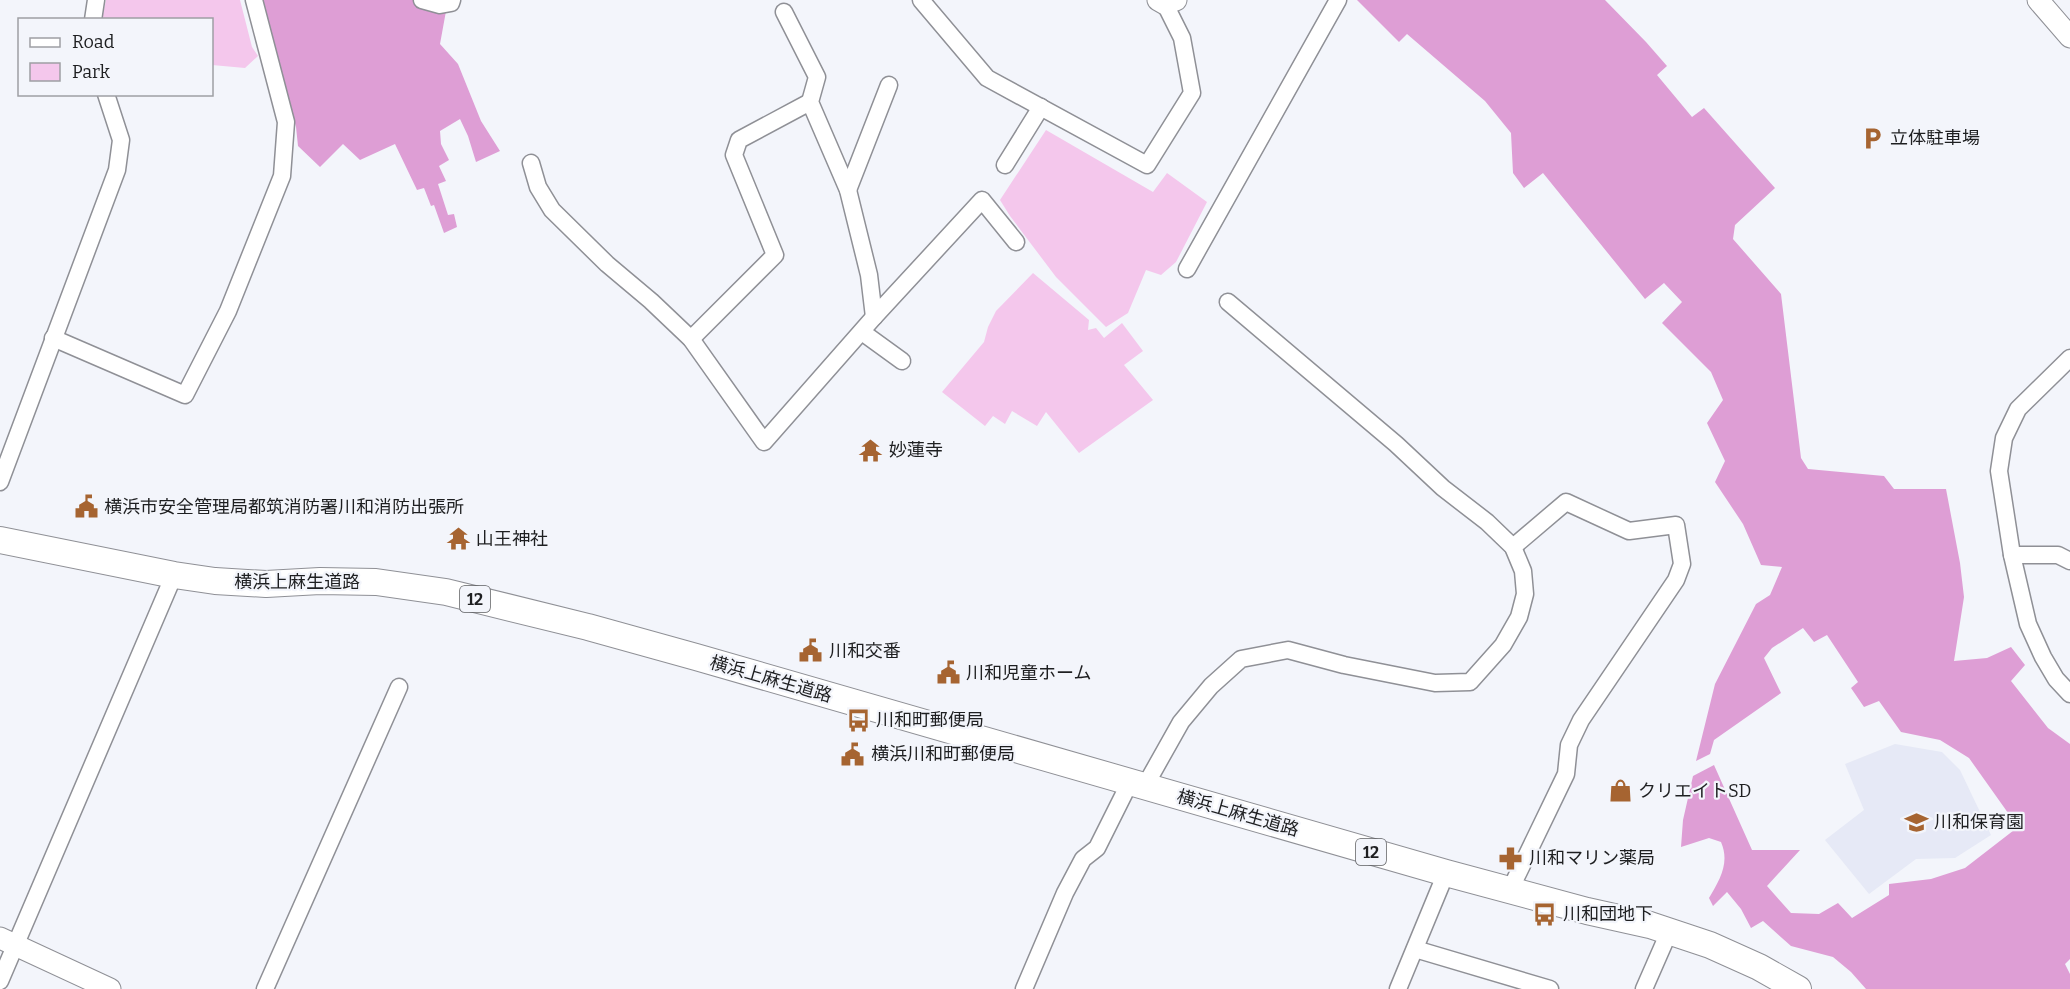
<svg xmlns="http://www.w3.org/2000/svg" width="2070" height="989" viewBox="0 0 2070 989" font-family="Bitter,'Noto Sans JP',serif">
<rect width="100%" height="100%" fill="#f3f5fb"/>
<!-- built -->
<polygon fill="#e6e9f6" points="1895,744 1942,752 1960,770 1991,835 1955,858 1916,859 1869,894 1825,840 1864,810 1845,764"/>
<!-- green -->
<g fill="#f4c7ec">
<polygon points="106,0 240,0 252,47 258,56 245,68 212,65 212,20 102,19"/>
<polygon points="1046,130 1153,192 1167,173 1207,202 1176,262 1161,275 1146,270 1128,313 1106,327 1056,277 1010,216 1000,200"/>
<polygon points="1033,273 1089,320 1088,330 1096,328 1104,338 1122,323 1143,351 1124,365 1153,400 1079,453 1046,412 1037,426 1012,411 1005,424 993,416 985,426 942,392 984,342 988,327 996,311"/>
</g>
<!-- forest -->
<g fill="#de9ed5">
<polygon points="261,0 427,0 446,11 440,44 458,64 481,121 500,151 476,162 468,136 460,119 440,131 441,144 449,160 439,166 446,181 438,184 448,215 454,214 457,227 444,233 434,205 431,206 424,188 417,190 395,144 360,160 343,144 320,167 298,146 296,127"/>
<path d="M1357,0H1605L1646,42L1667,66L1657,75L1692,117L1704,108L1775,188L1735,225L1733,239L1781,294L1801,458L1808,469L1884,476L1894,489H1946L1960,563L1964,597L1954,661L1987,658L2011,647L2025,665L2011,681L2048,728L2070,744V959L2065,964L2070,974V989H1866L1851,972L1833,957L1791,946L1763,921L1751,928L1741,909L1727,892L1713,906L1709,898C1720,879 1730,863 1721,842L1709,838L1681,847L1683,820L1693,776L1714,765L1752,850H1800L1767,886L1791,913L1819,914L1838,903L1852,918L1889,895V884L1931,879L1965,868L2018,827L1969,758L1940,740L1901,732L1879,701L1864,707L1851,688L1858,682L1827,635L1814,642L1803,628L1772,648L1764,658L1781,693L1714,740L1710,754L1696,761L1715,684L1756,604L1770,595L1782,567L1761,565L1743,524L1715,482L1725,461L1707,423L1723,400L1711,372L1662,323L1682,302L1664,283L1645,299L1543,173L1524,188L1513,173L1511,133L1485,101L1407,34L1399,42Z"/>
</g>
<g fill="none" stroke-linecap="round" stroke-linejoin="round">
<defs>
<g id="minor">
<polyline points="422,0 440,5 451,3 452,0"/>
<polyline points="921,0 987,78 1147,165 1192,93 1182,38 1165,4"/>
<polyline points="784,12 817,77 810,102 848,190 869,275 874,317"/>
<polyline points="93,20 96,0"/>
<polyline points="531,163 538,187 552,210 607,264 651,301 691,339 764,442 874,317 982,200 1016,242"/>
<polyline points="1005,165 1041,107"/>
<polyline points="848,190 889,85"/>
<polyline points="1187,269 1338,0"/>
<polyline points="862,332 902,361"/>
<polyline points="53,338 185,395 228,311 282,176 286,122 254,0"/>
<polyline points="691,339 775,255 734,155 739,140 810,102"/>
<polyline points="2070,358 2018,409 2004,438 1999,471 2012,555 2028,624 2043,657 2056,679 2070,694"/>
<polyline points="0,482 117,170 121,140 106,94"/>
<polyline points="2012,555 2058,555 2070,561"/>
<polyline points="1145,786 1181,722 1211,686 1241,659 1288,650 1344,665 1435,683 1470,682 1503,645 1519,617 1525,594 1523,571 1513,547 1487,522 1443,488 1396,444 1228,302"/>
<polyline points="1510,890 1566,774 1569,745 1581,720 1676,580 1682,564 1676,525 1629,531 1566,502 1513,547"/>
<polyline points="1415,949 1550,989"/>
<polyline points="0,981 174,575"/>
<polyline points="265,989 399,687"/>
<polyline points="1024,989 1065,893 1083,859 1097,848 1130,782"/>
<polyline points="1398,989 1446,873"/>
<polyline points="1644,989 1669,932"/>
</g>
<g id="tertiary">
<polyline points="1158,0 1165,4 1176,0"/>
<polyline points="2038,0 2070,37"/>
<polyline points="0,938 110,989"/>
</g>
<polyline id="primary" points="0,540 174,575 215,581 266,584 320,581 376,582 446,592 588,627 696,657 1446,873 1587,911 1650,925 1710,945 1759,967 1798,989"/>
</defs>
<!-- minor casing -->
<use href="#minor" stroke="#8f9096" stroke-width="19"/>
<!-- tertiary casing -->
<use href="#tertiary" stroke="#8f9096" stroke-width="23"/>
<!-- primary casing -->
<use href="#primary" stroke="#8f9096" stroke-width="28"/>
<!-- minor -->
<use href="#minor" stroke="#fff" stroke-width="16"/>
<!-- tertiary -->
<use href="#tertiary" stroke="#fff" stroke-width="21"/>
<!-- primary -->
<use href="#primary" stroke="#fff" stroke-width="26"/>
</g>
<!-- icons -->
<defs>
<symbol id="parking-bare" viewBox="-9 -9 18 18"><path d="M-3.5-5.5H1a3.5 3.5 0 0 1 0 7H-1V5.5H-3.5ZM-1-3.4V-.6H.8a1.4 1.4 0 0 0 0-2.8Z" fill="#a66431" stroke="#f3f5fb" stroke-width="2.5" paint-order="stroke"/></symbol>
<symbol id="temple-bare" viewBox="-9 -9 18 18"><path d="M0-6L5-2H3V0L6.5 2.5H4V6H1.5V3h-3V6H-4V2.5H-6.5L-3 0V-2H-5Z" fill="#a66431" stroke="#f3f5fb" stroke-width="2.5" paint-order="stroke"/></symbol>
<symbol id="civic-bare" viewBox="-9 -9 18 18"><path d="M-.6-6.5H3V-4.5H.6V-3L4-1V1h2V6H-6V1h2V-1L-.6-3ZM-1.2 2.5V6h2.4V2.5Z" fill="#a66431" stroke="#f3f5fb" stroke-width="2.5" paint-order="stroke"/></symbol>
<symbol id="bus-bare" viewBox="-9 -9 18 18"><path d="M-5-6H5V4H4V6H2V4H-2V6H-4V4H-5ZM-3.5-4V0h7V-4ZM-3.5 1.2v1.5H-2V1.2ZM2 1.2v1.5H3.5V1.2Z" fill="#a66431" stroke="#f3f5fb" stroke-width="2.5" paint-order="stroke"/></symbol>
<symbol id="shop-bare" viewBox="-9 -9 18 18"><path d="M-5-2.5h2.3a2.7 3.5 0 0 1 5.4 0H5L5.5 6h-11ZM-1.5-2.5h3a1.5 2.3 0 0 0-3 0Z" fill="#a66431" stroke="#f3f5fb" stroke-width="2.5" paint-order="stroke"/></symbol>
<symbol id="school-bare" viewBox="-9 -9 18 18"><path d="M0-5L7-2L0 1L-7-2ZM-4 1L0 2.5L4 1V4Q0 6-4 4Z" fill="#a66431" stroke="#f3f5fb" stroke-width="2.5" paint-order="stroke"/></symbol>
<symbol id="pharmacy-bare" viewBox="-9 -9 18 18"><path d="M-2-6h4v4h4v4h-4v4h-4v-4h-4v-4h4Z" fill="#a66431" stroke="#f3f5fb" stroke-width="2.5" paint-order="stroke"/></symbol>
</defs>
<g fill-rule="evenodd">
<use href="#parking-bare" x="1856" y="122" width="33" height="33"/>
<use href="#temple-bare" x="854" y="434" width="33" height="33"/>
<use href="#civic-bare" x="70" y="490" width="33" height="33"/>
<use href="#temple-bare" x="442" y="522" width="33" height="33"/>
<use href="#civic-bare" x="794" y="634" width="33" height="33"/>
<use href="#civic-bare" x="932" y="656" width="33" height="33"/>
<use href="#bus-bare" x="842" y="704" width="33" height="33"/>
<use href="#civic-bare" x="836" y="738" width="33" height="33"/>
<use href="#shop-bare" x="1604" y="774" width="33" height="33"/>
<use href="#school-bare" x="1900" y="806" width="33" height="33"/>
<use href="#pharmacy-bare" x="1494" y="842" width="33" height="33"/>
<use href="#bus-bare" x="1528" y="898" width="33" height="33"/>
</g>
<g text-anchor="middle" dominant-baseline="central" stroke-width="4.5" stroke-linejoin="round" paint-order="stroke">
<!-- shield labels -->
<g fill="#f3f5fb" stroke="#5e5f62" stroke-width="1.5">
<rect x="460" y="586" width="30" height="26" rx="4.5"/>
<rect x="1356" y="839" width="30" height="26" rx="4.5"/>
</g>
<g font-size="16" font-weight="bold" fill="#1e1f21">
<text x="475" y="599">12</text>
<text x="1371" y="852">12</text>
</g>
<!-- poi labels -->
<g font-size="18" fill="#1e1f21" stroke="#f3f5fb" text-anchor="start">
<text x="1890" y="138">立体駐車場</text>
<text x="889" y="450">妙蓮寺</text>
<text x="104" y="507">横浜市安全管理局都筑消防署川和消防出張所</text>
<text x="476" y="539">山王神社</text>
<text x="829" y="651">川和交番</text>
<text x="966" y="673">川和児童ホーム</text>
<text x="876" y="720">川和町郵便局</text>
<text x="871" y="754">横浜川和町郵便局</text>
<text x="1638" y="791">クリエイトSD</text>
<text x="1934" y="822">川和保育園</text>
<text x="1529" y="858">川和マリン薬局</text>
<text x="1563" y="914">川和団地下</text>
</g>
<!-- street labels -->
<g font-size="18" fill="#1e1f21" stroke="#f3f5fb">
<text x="297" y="582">横浜上麻生道路</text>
<text transform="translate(771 679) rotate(16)">横浜上麻生道路</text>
<text transform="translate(1238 813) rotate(16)">横浜上麻生道路</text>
</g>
</g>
<!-- legend -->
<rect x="18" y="18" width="195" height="78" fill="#f3f5fb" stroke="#9e9fa4" stroke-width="1.5"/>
<rect x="30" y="38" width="30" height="9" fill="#ffffff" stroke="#9e9fa4" stroke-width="1.5"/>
<text x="72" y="48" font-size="18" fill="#1e1f21">Road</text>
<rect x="30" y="63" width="30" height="18" fill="#f4c7ec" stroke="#9e9fa4" stroke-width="1.5"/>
<text x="72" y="78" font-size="18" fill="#1e1f21">Park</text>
</svg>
